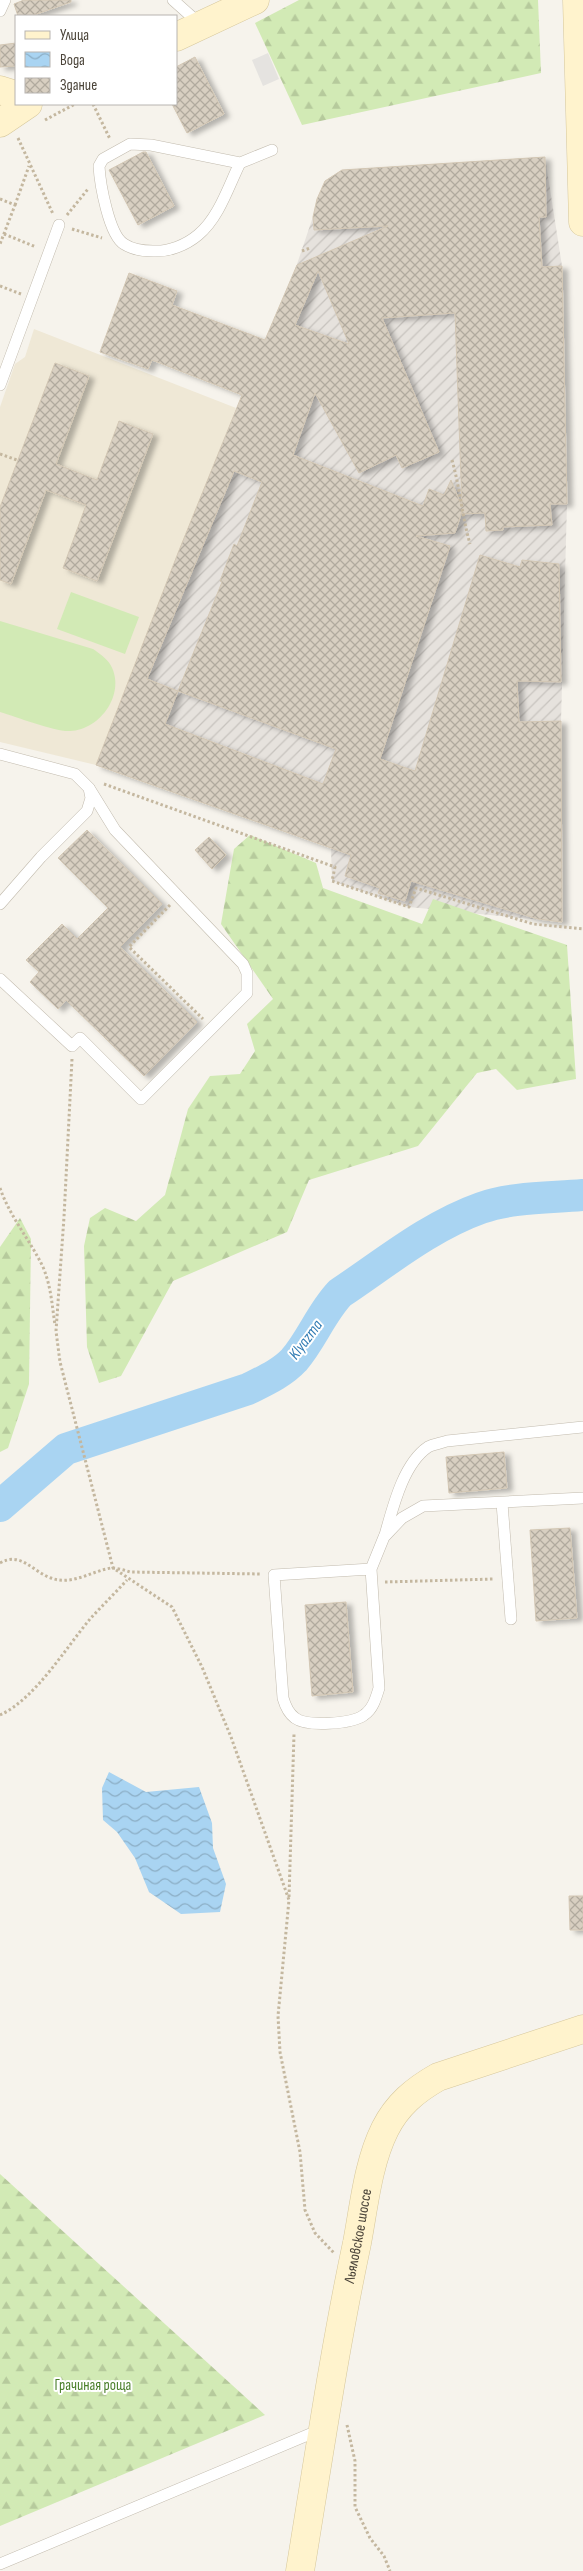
<svg xmlns="http://www.w3.org/2000/svg" width="583" height="2571" viewBox="0 0 583 2571" font-family="'Sofia Sans Condensed',sans-serif">
<defs>
<pattern id="industrial-furrows" width="10" height="10" patternUnits="userSpaceOnUse" patternTransform="scale(1.25)"><rect width="10" height="10" fill="#e6e2dd"/><path d="M-1 1l2-2M0 10L10 0M9 11l2-2" fill="none" stroke="#c7c3be"/></pattern>
<pattern id="forest-firs" width="22" height="20" patternUnits="userSpaceOnUse" patternTransform="scale(1.25)"><rect width="22" height="20" fill="#d2eab5"/><path d="M5 1l3.5 6h-7zM16 11l3.5 6h-7z" fill="#b6ca9c"/></pattern>
<pattern id="water-waves" width="16" height="10" patternUnits="userSpaceOnUse" patternTransform="scale(1.25)"><rect width="16" height="10" fill="#a9d4f2"/><path d="M0 5q4-4 8 0t8 0" fill="none" stroke="#8caec5"/></pattern>
<pattern id="building-cross-hatch" width="8" height="8" patternUnits="userSpaceOnUse" patternTransform="scale(1.25)"><rect width="8" height="8" fill="#d8cfc1"/><path d="M0 0l8 8M0 8l8-8" fill="none" stroke="#b1aa9e"/></pattern>
<filter id="shadow"><feDropShadow dx="5.5" dy="3" stdDeviation="2.5" flood-color="#0004"/></filter>
</defs>
<rect width="100%" height="100%" fill="#f6f3ec"/>
<!-- industrial -->
<polygon fill="url(#industrial-furrows)" points="545,157 562,266 567,504 561,721 562,922 409,907 332,881 331,848 96,765 178,553 294,273 325,181 342,170"/>
<!-- education -->
<polygon fill="#efe8d6" points="34,329 236,408 96,765 0,742 0,407 15,364 25,357"/>
<!-- forest -->
<g fill="url(#forest-firs)">
<polygon points="299,0 538,0 541,73 302,125 255,23"/>
<polygon points="250,835 316,863 323,888 422,924 433,899 567,945 576,1079 517,1090 496,1069 477,1073 418,1146 309,1180 287,1232 173,1281 121,1376 99,1383 87,1347 84,1246 90,1218 105,1208 136,1221 165,1195 188,1109 210,1076 240,1074 255,1051 247,1024 273,999 221,924 234,849"/>
<polygon points="20,1218 31,1239 29,1384 8,1448 0,1452 0,1247"/>
<polygon points="0,2174 265,2415 0,2526"/>
</g>
<!-- garden -->
<g fill="#d2eab5">
<polygon points="71,592 139,617 125,654 57,629"/>
<path d="M0,621L93,649C99,653 106,658 110,664C127,692 101,730 70,731C55,732 17,717 0,712Z"/>
</g>
<!-- parking -->
<polygon fill="#e5e3e0" points="268,53 279,79 263,86 252,60"/>
<!-- water -->
<polygon fill="url(#water-waves)" points="109,1772 146,1792 199,1787 212,1823 213,1848 226,1884 220,1912 181,1914 149,1892 135,1858 117,1832 103,1820 102,1788"/>
<g fill="none" stroke-linecap="round" stroke-linejoin="round">
<!-- river -->
<path stroke="#a9d4f2" stroke-width="32" d="M0,1506L66,1449L248,1389C264,1381 282,1373 294,1360C312,1339 321,1313 340,1293C385,1263 430,1226 481,1208C512,1197 550,1198 583,1195"/>
</g>
<!-- building -->
<g fill="url(#building-cross-hatch)" stroke="#d3c7b4" fill-rule="evenodd" filter="url(#shadow)">
<polygon points="24,0 71,0 71,2 31,16 18,16 14,4"/>
<polygon points="16,43 16,66 0,67 0,45"/>
<polygon points="195,57 224,114 187,133 172,104 176,104 176,67"/>
<polygon points="143,152 146,152 174,206 138,225 109,170"/>
<path d="M545,157L546,217H539L542,267L562,266L567,504H550L552,525L503,527V530L486,531L485,513L462,514V511L455,533L416,536L450,546L380,759L415,771L480,555L520,567L522,560L559,564L561,682L517,681L519,722L561,721L562,922L538,919L411,881L405,901L378,893L380,888L345,876L351,855L96,765L178,553L242,395L152,360L148,369L100,352L129,273L177,291L172,305L265,340L297,265L388,226L314,230L313,217L317,199L325,181L342,170ZM318,271L349,344L295,325ZM455,313L462,507L451,480L444,495L429,489L423,506L293,455L315,393L359,473L396,455L402,468L439,452L382,318ZM234,471L262,482L237,546L234,544L220,581L222,582L178,691L147,679ZM178,691L336,749L323,784L165,724Z"/>
<polygon points="55,363 89,376 56,464 97,480 119,421 153,434 97,581 63,568 86,505 46,490 11,584 0,580 0,507"/>
<polygon points="87,830 162,904 120,947 197,1022 144,1076 66,1000 58,1009 30,982 39,972 26,960 62,924 77,939 108,908 58,858"/>
<polygon points="209,837 226,855 212,869 195,850"/>
<polygon points="504,1452 507,1488 449,1493 446,1457"/>
<polygon points="570,1528 577,1618 536,1621 530,1530"/>
<polygon points="346,1602 353,1692 312,1696 305,1605"/>
<polygon points="569,1896 583,1896 583,1930 570,1930"/>
</g>
<g fill="none" stroke-linecap="round" stroke-linejoin="round">
<defs>
<g id="lane">
<polyline points="173,0 201,25"/>
<polyline points="0,11 5,0"/>
<path d="M240,163C229,185 219,218 198,235C186,245 169,252 153,251C143,251 133,250 124,244C109,235 100,184 99,166L103,159L130,144L151,145L240,163L272,150"/>
<polyline points="0,385 59,225"/>
<polyline points="0,754 75,774 89,788 91,798 87,811 41,857 0,904"/>
<polyline points="0,979 72,1046 80,1038 141,1099 247,993 247,973 243,964 115,830 89,788"/>
<polyline points="502,1503 511,1619"/>
<path d="M385,1535C393,1507 403,1464 428,1447C433,1444 442,1443 447,1441L583,1427"/>
<path d="M371,1569L274,1575L283,1698C285,1705 288,1713 295,1718C307,1727 352,1724 364,1715C373,1709 376,1698 379,1688L371,1569L384,1537L402,1518L423,1506L583,1498"/>
<polyline points="0,2564 322,2429"/>
</g>
<g id="secondary">
<polyline points="577,0 583,222"/>
<polyline points="176,37 255,0"/>
<polyline points="0,90 16,95"/>
<polyline points="0,123 28,104"/>
<path id="s1" d="M300,2571C318,2462 334,2351 357,2243C364,2206 368,2163 385,2129C397,2105 415,2090 438,2077L583,2029"/>
</g>
</defs>
<!-- lane casing -->
<use href="#lane" stroke="#c2bbae" stroke-width="12"/>
<!-- secondary casing -->
<use href="#secondary" stroke="#d6c79b" stroke-width="29"/>
<!-- path -->
<g stroke="#c4b79f" stroke-width="3" stroke-dasharray="2.5 2.5" stroke-linecap="butt">
<polyline points="93,104 110,139"/>
<polyline points="45,120 75,104"/>
<polyline points="18,138 53,214"/>
<polyline points="0,199 15,205 0,244"/>
<polyline points="15,205 29,166"/>
<polyline points="67,215 88,189"/>
<polyline points="72,229 102,238"/>
<polyline points="4,234 36,247"/>
<polyline points="302,251 310,248"/>
<polyline points="0,286 21,294"/>
<polyline points="0,454 17,460"/>
<path d="M452,460C460,488 462,516 470,544"/>
<polyline points="104,784 335,867 332,881 409,907 416,888 533,924 583,929"/>
<polyline points="170,905 129,947 203,1019"/>
<polyline points="72,1059 64,1217 56,1331 60,1362 113,1568 172,1607 202,1667 231,1737 289,1900 278,2016 280,2052 300,2152 305,2210 315,2233 334,2253"/>
<path d="M0,1188C10,1217 30,1240 43,1267C51,1286 52,1305 55,1325"/>
<path d="M0,1563C21,1551 33,1572 51,1578C71,1586 92,1571 111,1568C117,1568 124,1570 130,1572L261,1574"/>
<polyline points="385,1582 494,1579"/>
<path d="M0,1715C35,1699 65,1649 90,1619C102,1606 115,1593 127,1580"/>
<polyline points="289,1897 294,1734"/>
<polyline points="347,2425 355,2461 355,2507 370,2538 384,2556 390,2571"/>
</g>
<!-- lane -->
<use href="#lane" stroke="#fff" stroke-width="11"/>
<!-- secondary -->
<use href="#secondary" stroke="#fff3cd" stroke-width="28"/>
</g>
<g text-anchor="middle" dominant-baseline="central" stroke-width="4" stroke-linejoin="round" paint-order="stroke">
<!-- street labels -->
<g font-size="15" fill="#4b4439" stroke="#fff">
<text stroke="none"><textPath href="#s1" startOffset="340">Льяловское шоссе</textPath></text>
</g>
<!-- park labels -->
<g font-size="15" fill="#4a7f2a" stroke="#fff">
<text x="93" y="2385">Грачиная роща</text>
</g>
<!-- water labels -->
<g font-size="16" font-style="italic" fill="#2e7ab2" stroke="#fff">
<text transform="translate(306 1340) rotate(-53)">Klyazma</text>
</g>
</g>
<!-- legend -->
<rect x="15" y="15" width="162" height="90" fill="#ffffff" stroke="#b7b4b0"/>
<rect x="25" y="31" width="25" height="8" fill="#fff3cd" stroke="#b7b4b0"/>
<text x="60" y="40" font-size="15" fill="#4b4439">Улица</text>
<rect x="25" y="52" width="25" height="15" fill="url(#water-waves)" stroke="#b7b4b0"/>
<text x="60" y="65" font-size="15" fill="#4b4439">Вода</text>
<rect x="25" y="78" width="25" height="15" fill="url(#building-cross-hatch)" stroke="#b7b4b0"/>
<text x="60" y="90" font-size="15" fill="#4b4439">Здание</text>
</svg>
